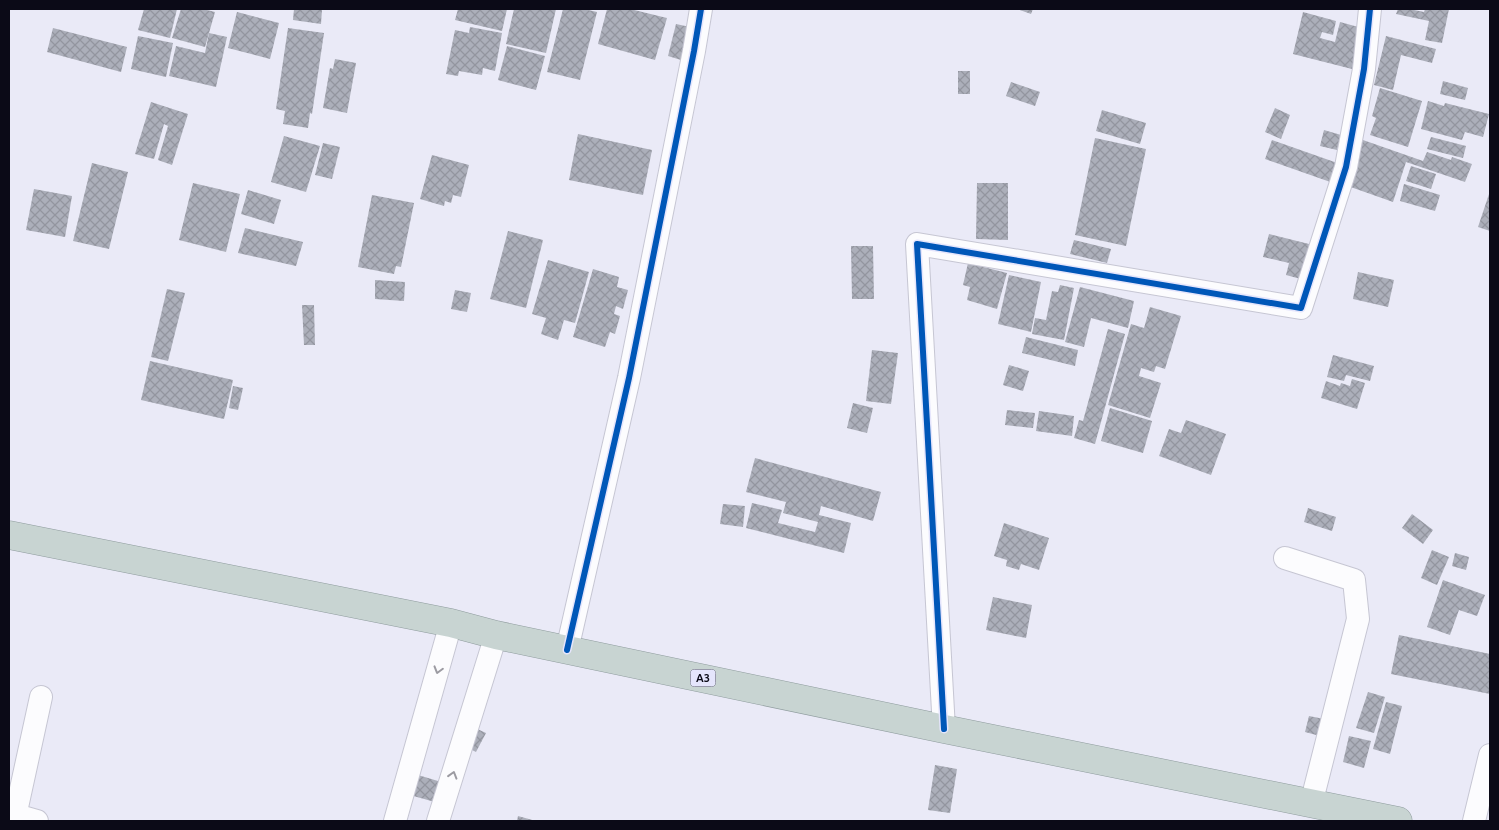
<svg xmlns="http://www.w3.org/2000/svg" width="1499" height="830" viewBox="0 0 1499 830" font-family="Ubuntu,sans-serif">
<defs>
<pattern id="building-cross-hatch" width="8" height="8" patternUnits="userSpaceOnUse" patternTransform="scale(1.25)"><rect width="8" height="8" fill="#acafba"/><path d="M0 0l8 8M0 8l8-8" fill="none" stroke="#93959f"/></pattern>
</defs>
<rect width="100%" height="100%" fill="#eaeaf7"/>
<!-- building -->
<g fill="url(#building-cross-hatch)">
<polygon points="144,9 177,9 170,38 138,30"/>
<polygon points="181,9 203,9 215,12 205,47 172,38"/>
<polygon points="294,9 322,9 321,24 293,20"/>
<polygon points="458,9 507,9 502,31 455,20"/>
<polygon points="514,9 556,9 546,53 506,44"/>
<polygon points="563,9 584,9 597,12 580,80 547,72"/>
<polygon points="607,9 630,9 667,18 655,60 598,44"/>
<polygon points="1017,9 1033,9 1031,14"/>
<polygon points="1398,9 1409,9 1424,12 1425,9 1449,9 1442,43 1425,40 1429,21 1396,14"/>
<polygon points="237,12 279,23 270,59 228,48"/>
<polygon points="1303,12 1336,21 1333,35 1322,32 1320,38 1335,42 1340,22 1362,28 1352,69 1293,54"/>
<polygon points="676,24 690,27 681,60 668,56"/>
<polygon points="470,27 502,33 495,71 483,68 482,75 459,71 458,76 446,74 455,30 469,33"/>
<polygon points="53,28 127,47 121,72 47,52"/>
<polygon points="288,28 324,33 312,114 310,113 308,128 283,124 285,111 276,109"/>
<polygon points="209,33 227,37 216,87 169,76 176,46 205,53"/>
<polygon points="138,36 173,43 166,77 131,69"/>
<polygon points="1386,36 1436,49 1432,63 1401,55 1393,90 1374,85"/>
<polygon points="507,46 545,56 536,90 498,80"/>
<polygon points="335,59 356,63 347,113 323,108 330,68 333,69"/>
<rect x="958" y="71" width="12" height="23"/>
<polygon points="1443,81 1468,88 1465,100 1440,94"/>
<polygon points="1011,82 1040,92 1035,106 1006,96"/>
<polygon points="1380,88 1422,101 1408,147 1370,135 1376,118 1372,116"/>
<polygon points="1428,101 1444,106 1445,103 1489,114 1483,137 1465,132 1462,140 1421,129"/>
<polygon points="151,102 188,114 172,165 158,160 168,126 164,124 154,159 135,154"/>
<polygon points="1275,108 1290,115 1281,139 1265,132"/>
<polygon points="1102,110 1146,123 1140,144 1096,131"/>
<polygon points="1324,130 1341,135 1337,150 1320,146"/>
<polygon points="578,134 652,150 643,195 569,180"/>
<polygon points="284,136 320,146 306,192 271,182"/>
<polygon points="1431,137 1466,146 1463,158 1427,149"/>
<polygon points="1095,138 1146,149 1126,246 1075,235"/>
<polygon points="1272,140 1343,165 1336,184 1265,159"/>
<polygon points="1363,140 1423,161 1427,152 1451,160 1452,157 1472,164 1465,182 1406,162 1393,202 1345,185"/>
<polygon points="323,143 340,147 332,179 315,175"/>
<polygon points="432,155 469,165 461,197 453,195 451,203 445,201 444,206 420,199"/>
<polygon points="92,163 128,172 109,249 73,241"/>
<polygon points="1411,166 1436,174 1431,189 1406,181"/>
<polygon points="193,183 240,194 226,252 179,240"/>
<polygon points="977,183 1008,183 1008,240 976,239"/>
<polygon points="1404,184 1440,195 1435,211 1400,201"/>
<polygon points="34,189 72,196 65,237 26,230"/>
<polygon points="248,190 281,200 274,224 241,214"/>
<polygon points="1490,191 1490,231 1478,227"/>
<polygon points="372,195 414,203 401,267 396,266 394,274 358,267"/>
<polygon points="245,228 303,242 296,266 238,253"/>
<polygon points="508,231 543,240 526,308 490,299"/>
<polygon points="1269,234 1317,246 1308,281 1286,275 1289,263 1263,257"/>
<polygon points="1074,240 1111,249 1107,263 1070,254"/>
<polygon points="851,246 873,246 874,299 852,299"/>
<polygon points="548,260 589,272 575,323 564,320 558,340 541,334 546,318 532,314"/>
<polygon points="968,263 1007,273 997,309 967,300 970,287 963,285"/>
<polygon points="593,269 619,277 617,287 628,290 623,309 616,306 614,314 620,316 615,334 610,332 605,347 573,337"/>
<polygon points="1358,272 1394,280 1388,307 1353,299"/>
<polygon points="1009,275 1041,282 1031,332 998,324"/>
<polygon points="375,280 405,282 404,301 375,299"/>
<polygon points="1060,285 1074,288 1064,340 1032,334 1035,318 1046,320 1052,291 1058,292"/>
<polygon points="1080,287 1134,301 1128,328 1091,318 1084,347 1065,342"/>
<polygon points="167,289 185,293 168,361 151,357"/>
<polygon points="455,290 471,293 467,312 451,309"/>
<polygon points="302,305 314,305 315,345 304,345"/>
<polygon points="1150,307 1181,316 1165,369 1156,366 1154,372 1141,368 1139,376 1161,383 1150,418 1108,405 1131,324 1144,328"/>
<polygon points="1108,329 1125,334 1095,444 1074,438 1079,420 1083,421"/>
<polygon points="1026,337 1078,350 1075,366 1022,353"/>
<polygon points="872,350 898,353 891,404 866,401"/>
<polygon points="1333,355 1374,366 1370,381 1346,375 1344,381 1327,377"/>
<polygon points="150,361 233,380 224,419 141,400"/>
<polygon points="1009,365 1029,371 1023,391 1003,385"/>
<polygon points="1352,379 1365,383 1357,409 1321,398 1326,381 1340,386 1341,383 1350,386"/>
<polygon points="233,386 243,388 238,410 229,408"/>
<polygon points="853,403 873,408 867,433 847,428"/>
<polygon points="1110,408 1152,421 1143,453 1101,441"/>
<polygon points="1007,410 1035,413 1033,428 1005,425"/>
<polygon points="1039,411 1074,416 1072,436 1036,431"/>
<polygon points="1186,420 1226,434 1211,475 1159,456 1169,429 1181,433"/>
<polygon points="755,458 881,492 873,521 821,506 819,515 851,523 844,553 746,528 752,503 782,510 778,523 815,532 818,522 783,513 786,502 746,492"/>
<polygon points="723,504 745,506 743,527 720,524"/>
<polygon points="1308,508 1336,517 1332,531 1304,522"/>
<polygon points="1412,514 1433,530 1423,544 1402,528"/>
<polygon points="1004,523 1049,538 1039,570 1021,564 1019,570 1006,566 1007,560 994,556"/>
<polygon points="1432,550 1449,557 1437,585 1421,578"/>
<polygon points="1455,553 1469,557 1466,570 1452,566"/>
<polygon points="1443,580 1485,595 1477,616 1459,610 1450,635 1427,627"/>
<polygon points="993,597 1032,605 1026,638 986,630"/>
<polygon points="1399,635 1490,654 1490,694 1391,674"/>
<polygon points="1368,692 1385,697 1374,733 1356,728"/>
<polygon points="1386,702 1402,706 1390,754 1373,749"/>
<polygon points="415,710 435,716 418,775 448,784 442,804 392,790"/>
<polygon points="1309,716 1324,719 1320,736 1305,732"/>
<polygon points="473,727 486,733 476,752 464,746"/>
<polygon points="1349,736 1371,741 1364,768 1343,762"/>
<polygon points="935,765 957,769 950,813 928,810"/>
<polygon points="518,816 536,821 517,821"/>
</g>
<g fill="none" stroke-linecap="round" stroke-linejoin="round">
<defs>
<g id="minor">
<polyline points="1285,558 1354,580 1358,619 1311,804"/>
<polyline points="567,650 629,378 694,51 701,9"/>
<polyline points="944,729 917,244 1301,308 1346,167 1364,69 1370,9"/>
<polyline points="16,815 37,821"/>
<polyline points="14,821 41,697"/>
<polyline points="395,821 451,623"/>
<polyline points="438,821 496,635"/>
<polyline points="1474,821 1490,755"/>
</g>
<polyline id="highway" points="9,535 451,623 496,635 944,729 1398,821"/>
</defs>
<!-- minor casing -->
<use href="#minor" stroke="#c6c6d3" stroke-width="24"/>
<!-- highway casing -->
<use href="#highway" stroke="#8f9c9e" stroke-width="29"/>
<!-- minor -->
<use href="#minor" stroke="#fcfcfe" stroke-width="22"/>
<!-- highway -->
<use href="#highway" stroke="#c8d4d2" stroke-width="28"/>
<defs>
<g id="cycleway">
<polyline points="567,650 629,378 694,51 701,9"/>
<polyline points="944,729 917,244 1301,308 1346,167 1364,69 1370,9"/>
</g>
</defs>
<!-- cycleway casing -->
<use href="#cycleway" stroke="#e5e5fc" stroke-width="9"/>
<!-- cycleway -->
<use href="#cycleway" stroke="#0057b8" stroke-width="6"/>
</g>
<!-- one-way arrows -->
<defs><path id="oneway-chevron" d="M-2-3.5L2.5 0L-2 3.5" fill="none" stroke-width="1.6" stroke-linecap="round" stroke-linejoin="round" transform="scale(1.25)"/></defs>
<g stroke="#9c9ba2">
<use href="#oneway-chevron" transform="translate(438 670) rotate(106)"/>
<use href="#oneway-chevron" transform="translate(453 775) rotate(-73)"/>
</g>
<g text-anchor="middle" dominant-baseline="central" stroke-width="4" stroke-linejoin="round" paint-order="stroke">
<!-- shield labels -->
<rect fill="#e5e5fc" stroke="#4c4c5c" stroke-width="1" x="690.5" y="669.5" width="25" height="17" rx="4"/>
<g font-size="11" font-weight="bold" fill="#0b0a17">
<text x="703" y="678">A3</text>
</g>
</g>
<!-- border -->
<rect width="1499" height="830" fill="none" stroke="#0b0a17" stroke-width="20"/>
</svg>
